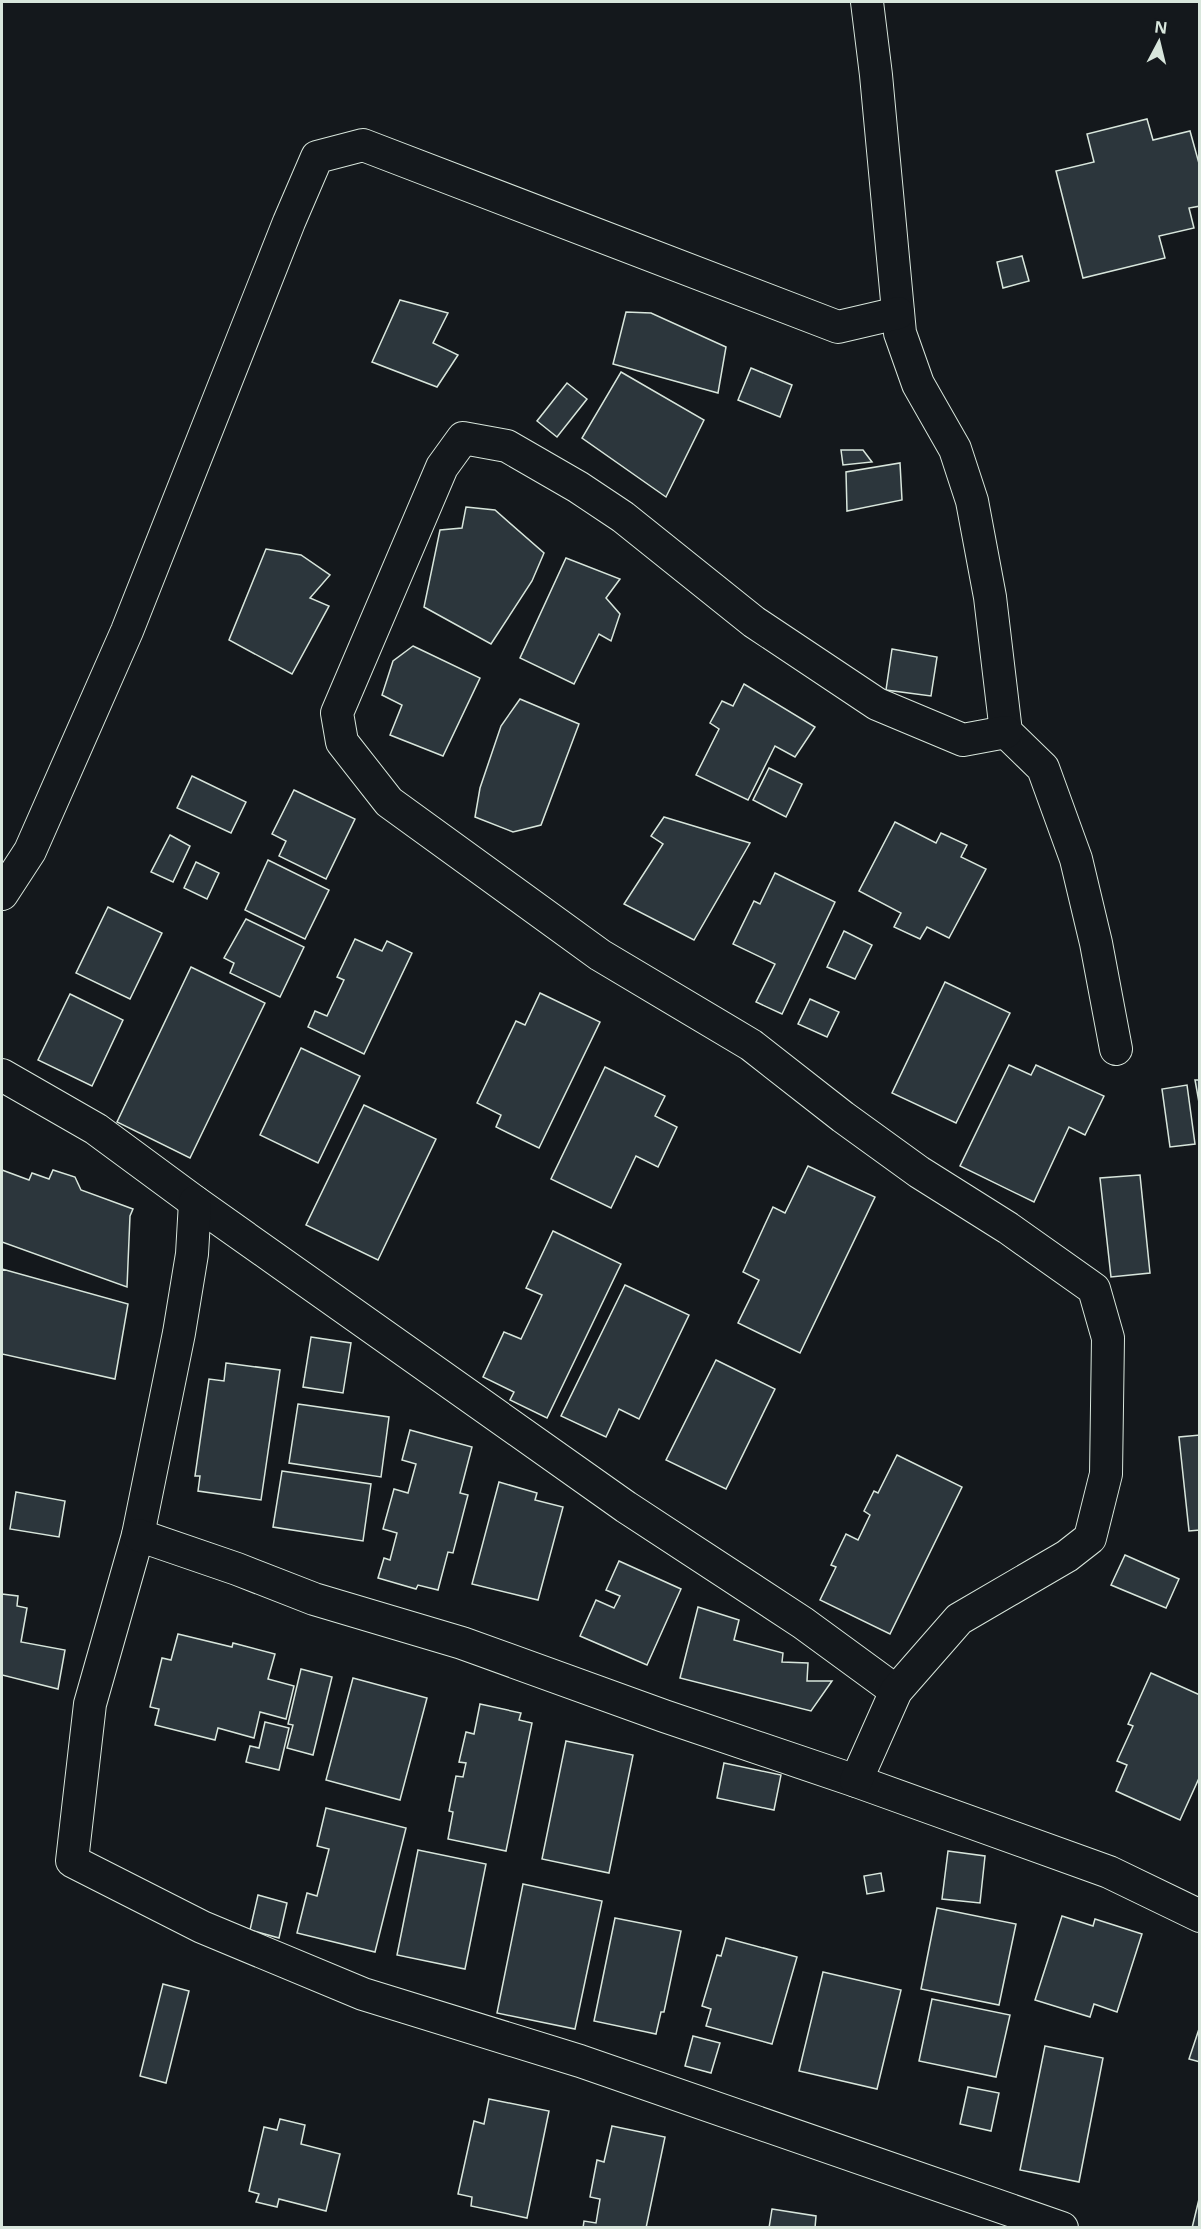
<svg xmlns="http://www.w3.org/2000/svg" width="1201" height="2229" viewBox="0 0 1201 2229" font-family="'Noto Sans',sans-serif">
<rect width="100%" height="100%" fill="#14181c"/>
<!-- building -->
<g fill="#2c363c" stroke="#d8e6dc" stroke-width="1.5">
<polygon points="1147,119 1153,140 1190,131 1200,167 1200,206 1189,208 1194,228 1159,236 1165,258 1083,278 1056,171 1094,162 1087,134"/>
<polygon points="1022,256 1029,281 1003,288 997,262"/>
<polygon points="400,300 448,313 433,343 458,355 437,387 372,362"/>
<polygon points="626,312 651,313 726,347 718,393 613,364"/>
<polygon points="751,368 792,385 780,417 738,400"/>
<polygon points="621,372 704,420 666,497 582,438"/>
<polygon points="567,383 587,399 557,437 537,421"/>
<polygon points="841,450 863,450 872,462 843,465"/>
<polygon points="900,463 902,500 847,511 846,472"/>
<polygon points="466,507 495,510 544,553 532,581 491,644 424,607 440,530 462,528"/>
<polygon points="266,549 301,555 330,575 310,598 329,606 292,674 229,640"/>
<polygon points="566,558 620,579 606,598 620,614 611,641 599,634 574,684 520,658"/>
<polygon points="413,646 480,678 443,756 390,735 402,705 382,695 393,661"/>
<polygon points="892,649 937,657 931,696 886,690"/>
<polygon points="744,684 815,727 795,757 775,746 748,800 696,775 719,729 710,723 722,701 733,706"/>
<polygon points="520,699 579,724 541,825 513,832 475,817 480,788 501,726"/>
<polygon points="769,768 802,784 786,817 753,800"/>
<polygon points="192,776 246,802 231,833 177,808"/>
<polygon points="294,790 355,819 326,879 279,856 286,841 272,834"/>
<polygon points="664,817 750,843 694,940 624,904 663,844 651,836"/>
<polygon points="895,822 936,843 941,833 967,845 961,857 986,869 949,938 927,927 920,939 894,927 901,913 859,891"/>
<polygon points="170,835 190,846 173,882 151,872"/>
<polygon points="268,860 329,890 305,939 245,910"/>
<polygon points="196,862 219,873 207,899 184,888"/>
<polygon points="775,873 835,902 782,1014 756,1002 775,964 733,944 754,901 760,904"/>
<polygon points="108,907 162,933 130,999 76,973"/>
<polygon points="246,919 304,947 280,997 230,973 234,963 224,958"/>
<polygon points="844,931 872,945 855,979 827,967"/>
<polygon points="355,939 382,951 387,941 412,953 364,1054 308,1027 315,1011 327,1016 344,980 337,977"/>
<polygon points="191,967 265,1003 190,1158 117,1122"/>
<polygon points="945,982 1010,1013 956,1123 892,1093"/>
<polygon points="540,993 600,1022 539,1148 496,1127 501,1115 477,1103 516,1021 525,1025"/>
<polygon points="70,994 123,1020 92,1086 38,1060"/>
<polygon points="810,999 839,1012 827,1037 798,1024"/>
<polygon points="301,1048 360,1076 318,1163 260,1135"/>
<polygon points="1009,1065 1031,1075 1036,1065 1104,1096 1085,1135 1069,1127 1034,1202 960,1166"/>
<polygon points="605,1067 665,1096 655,1116 677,1127 658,1167 636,1156 611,1208 551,1179"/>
<polygon points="1195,1080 1200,1080 1200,1108"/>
<polygon points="1187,1085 1195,1144 1170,1147 1162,1089"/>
<polygon points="364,1105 436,1139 378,1260 306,1225"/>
<polygon points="808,1166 875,1197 800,1353 738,1323 759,1280 743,1272 773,1207 785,1213"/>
<polygon points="2,1170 29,1180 32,1173 49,1179 53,1170 75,1177 81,1190 133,1209 130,1216 127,1287 2,1242"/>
<polygon points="1140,1175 1150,1273 1111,1277 1100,1178"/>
<polygon points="553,1231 621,1264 547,1418 510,1400 514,1392 483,1377 504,1332 521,1339 542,1295 526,1288"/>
<polygon points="2,1269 128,1304 115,1379 2,1354"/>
<polygon points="625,1285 689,1315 639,1419 619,1409 606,1437 561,1416"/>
<polygon points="311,1337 351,1343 343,1393 303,1387"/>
<polygon points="716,1360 775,1389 726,1489 666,1460"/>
<polygon points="226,1363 280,1370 261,1500 198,1491 200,1476 195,1476 209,1379 224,1381"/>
<polygon points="298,1404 389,1417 381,1477 289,1463"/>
<polygon points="410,1430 472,1447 460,1493 468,1495 453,1553 448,1552 438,1590 418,1585 416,1589 378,1578 384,1558 390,1560 397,1533 383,1529 394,1489 408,1493 416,1464 402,1460"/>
<polygon points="1200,1435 1200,1530 1189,1531 1179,1437"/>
<polygon points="897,1455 962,1487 890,1634 820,1600 836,1567 831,1565 846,1534 858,1540 870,1515 864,1511 874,1491 878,1493"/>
<polygon points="282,1471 371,1484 363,1541 273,1527"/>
<polygon points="499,1482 537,1493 535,1500 563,1507 538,1600 472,1584"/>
<polygon points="16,1492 65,1501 59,1537 10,1529"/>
<polygon points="1125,1555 1179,1579 1166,1608 1111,1585"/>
<polygon points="619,1561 681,1589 647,1665 580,1636 596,1600 614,1608 620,1596 606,1590"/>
<polygon points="2,1594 18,1596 17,1606 27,1608 21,1642 65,1650 58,1689 2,1675"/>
<polygon points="698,1607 739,1620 734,1640 783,1653 782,1662 808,1663 807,1681 832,1681 811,1711 680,1678"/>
<polygon points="178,1634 232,1647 233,1643 275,1654 268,1679 294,1686 286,1719 260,1712 254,1738 218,1728 215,1740 155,1725 159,1709 150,1707 162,1658 171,1660"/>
<polygon points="301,1669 332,1677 313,1755 287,1748 293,1725 288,1724"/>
<polygon points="1151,1673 1200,1695 1200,1776 1180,1820 1116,1791 1127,1765 1117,1761 1133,1726 1128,1724"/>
<polygon points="353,1678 427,1698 400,1800 326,1780"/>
<polygon points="480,1704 521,1713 519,1720 532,1723 506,1851 448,1839 453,1812 449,1811 456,1776 463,1777 466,1763 459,1762 466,1732 474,1734"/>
<polygon points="265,1722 289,1728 279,1770 246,1762 250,1746 259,1748"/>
<polygon points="566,1741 633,1755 609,1873 542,1859"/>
<polygon points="724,1763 781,1775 774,1810 717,1798"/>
<polygon points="326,1808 406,1828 375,1952 297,1933 307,1893 317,1896 329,1849 317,1846"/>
<polygon points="418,1850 486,1864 465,1969 397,1955"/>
<polygon points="948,1851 985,1856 980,1903 942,1899"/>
<polygon points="881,1873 884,1891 867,1894 864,1876"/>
<polygon points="523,1884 602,1901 575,2029 497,2013"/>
<polygon points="258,1895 287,1903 279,1938 250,1930"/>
<polygon points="937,1908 1016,1924 999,2005 921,1989"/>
<polygon points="1062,1916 1093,1926 1095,1919 1142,1934 1117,2012 1094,2004 1090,2017 1035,2000"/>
<polygon points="615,1918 681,1931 664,2012 661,2012 656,2034 594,2021"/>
<polygon points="726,1938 797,1957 772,2044 706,2026 711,2009 702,2006 717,1955 721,1956"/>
<polygon points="823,1972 901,1990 877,2089 799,2071"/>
<polygon points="163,1984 189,1991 166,2083 140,2076"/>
<polygon points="932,1999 1010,2015 996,2077 919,2061"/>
<polygon points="1200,2026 1200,2062 1189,2059"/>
<polygon points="693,2036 720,2043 711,2073 685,2066"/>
<polygon points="1045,2046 1103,2058 1079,2182 1020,2170"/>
<polygon points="968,2087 999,2093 991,2131 960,2124"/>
<polygon points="489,2099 549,2111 527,2218 471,2206 472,2197 458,2194 474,2121 484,2124"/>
<polygon points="280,2119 305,2125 301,2144 340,2154 326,2211 279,2199 277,2207 256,2202 259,2194 249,2191 264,2127 277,2130"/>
<polygon points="612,2126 665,2137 646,2228 583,2228 584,2221 596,2223 600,2199 590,2197 597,2160 604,2162"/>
<polygon points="1200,2195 1200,2228 1192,2228"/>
<polygon points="772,2209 816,2216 815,2228 769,2228"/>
</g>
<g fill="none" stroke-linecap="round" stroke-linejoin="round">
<defs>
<g id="street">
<polyline points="867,2 876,75 900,333 918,384 955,449 972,501 990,597 1006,732 1043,768 1076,859 1096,943 1116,1049"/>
<polyline points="2,894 30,851 127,631 289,222 317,157 363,145 838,327 898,313"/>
<polyline points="2,1075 96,1129 195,1202 626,1507 803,1623 896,1691"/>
<polyline points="195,1202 192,1254 179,1333 138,1535 90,1704 72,1861 202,1927 363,1994 580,2061 1062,2228"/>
<polyline points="138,1535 237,1569 314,1599 462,1643 664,1716 856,1781 1109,1872 1200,1916"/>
<polyline points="856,1781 896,1691 959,1619 1067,1556 1090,1538 1106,1474 1108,1338 1094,1289 1008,1228 919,1172 843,1117 751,1045 600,955 389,802 342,742 337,713 442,467 463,438 507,446 578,487 623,517 754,622 877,704 963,740 1006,732"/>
</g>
</defs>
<!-- street casing -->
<use href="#street" stroke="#d8e6dc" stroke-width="34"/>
<!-- street -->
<use href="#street" stroke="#14181c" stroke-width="32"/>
</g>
<!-- border -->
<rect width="1201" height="2229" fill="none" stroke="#d8e6dc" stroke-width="6"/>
<!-- north arrow -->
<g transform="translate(1159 42) rotate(7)" stroke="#14181c" stroke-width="4.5" paint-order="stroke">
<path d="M0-4.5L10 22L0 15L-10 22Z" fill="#d8e6dc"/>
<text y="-9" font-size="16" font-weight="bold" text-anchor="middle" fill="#d8e6dc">N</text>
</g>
</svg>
